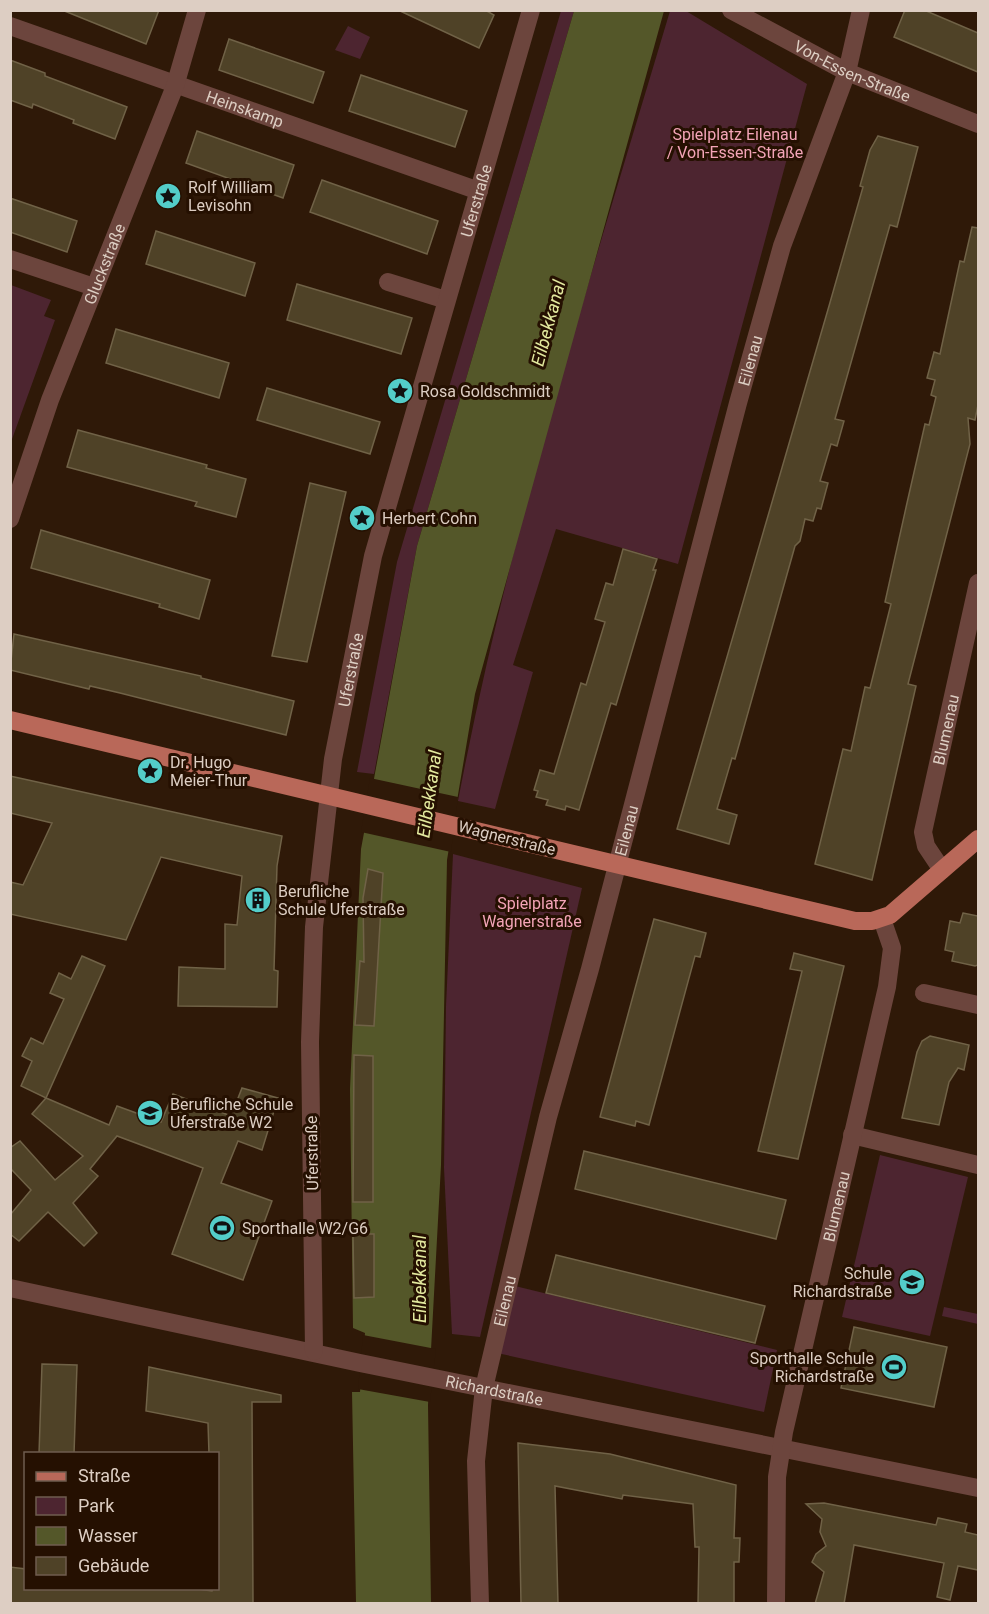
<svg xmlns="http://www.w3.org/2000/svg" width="989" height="1614" viewBox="0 0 989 1614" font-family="Roboto,sans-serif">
<rect width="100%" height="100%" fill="#2f1908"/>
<!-- green -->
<g fill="#4d2530">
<polygon points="561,11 574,11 417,546 374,774 357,772 397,562"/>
<path d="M670,11H686L807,84L678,564L556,529L513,665L533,672L495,809L458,801C509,532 592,272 670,11Z"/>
<polygon points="348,26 370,37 360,59 335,50"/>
<polygon points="11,285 51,300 44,316 55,320 11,442"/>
<polygon points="453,854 582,888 480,1337 452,1334 444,1168 446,1006"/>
<polygon points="880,1155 968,1177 930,1336 842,1317"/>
<polygon points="515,1286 777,1350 764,1412 497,1353"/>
<polygon points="944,1307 978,1314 978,1324 942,1316"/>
</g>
<!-- water -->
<polygon fill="#545729" points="574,11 664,11 475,694 447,860 441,1165 428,1405 431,1603 356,1603 352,1392 360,1392 365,1333 353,1328 350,1089 361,849 417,546"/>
<!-- pier -->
<g fill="#2f1908">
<polygon points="370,778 458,797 451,852 361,832"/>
<polygon points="363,1335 436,1349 430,1402 358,1389"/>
</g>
<!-- building -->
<g fill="#4f4227" stroke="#706247" stroke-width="1.5">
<polygon points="62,10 159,10 146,44"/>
<polygon points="398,10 485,10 494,15 479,48"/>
<polygon points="905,10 924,10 978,33 978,72 894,37"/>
<polygon points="229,39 324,72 313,103 219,70"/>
<polygon points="10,60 45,73 45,76 127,107 115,139 73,123 74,120 33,104 32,108 10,100"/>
<polygon points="361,75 467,111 455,147 349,111"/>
<polygon points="197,131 294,165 283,198 186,163"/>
<polygon points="878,136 918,147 897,227 890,225 835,419 844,421 837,446 831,444 820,481 828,483 821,509 817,508 813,521 805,519 800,541 795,546 735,759 732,758 717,809 737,815 729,844 677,829 829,306 863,187 860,186 870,150"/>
<polygon points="322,180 438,221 427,254 310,212"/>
<polygon points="10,198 77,221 67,252 10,232"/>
<polygon points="972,227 978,228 978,405 975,420 968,418 970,444 908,684 916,686 872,880 815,864 843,749 851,751 865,687 870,688 891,604 885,602 907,503 925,424 929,425 936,397 931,395 935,380 927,378 934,352 940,354 960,261 964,262"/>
<polygon points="156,231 255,263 245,296 146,264"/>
<polygon points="297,284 412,318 401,354 287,320"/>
<polygon points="116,329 229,363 219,398 106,363"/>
<polygon points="267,388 380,422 370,454 257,420"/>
<polygon points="78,430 207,465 206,468 246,479 236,517 195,506 197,502 67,467"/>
<polygon points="310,483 346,492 307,662 272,656"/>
<polygon points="41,530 210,580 199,619 159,607 160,604 31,568"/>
<polygon points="623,549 657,559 653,570 656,570 616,705 611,703 579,810 566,806 565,810 546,805 548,800 536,797 538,791 534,790 540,770 554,774 581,683 586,685 605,622 595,619 606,583 613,585"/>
<polygon points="14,634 201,676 201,678 294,701 286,735 120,693 90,686 89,689 10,670"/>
<polygon points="10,776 282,836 277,866 274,970 278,971 277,1007 178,1006 179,967 225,969 225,924 237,925 242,876 161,857 126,940 10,914 10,882 23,885 52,823 10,813"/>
<polygon points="368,869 383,873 374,1026 355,1025 360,961 364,962 363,898"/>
<polygon points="963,913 978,916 978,965 975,966 952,961 954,952 945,950 950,921 960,923"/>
<polygon points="654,919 706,933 700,957 695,956 649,1125 636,1121 635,1126 600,1117"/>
<polygon points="794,953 844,966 798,1159 758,1151 802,971 790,969"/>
<polygon points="82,956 105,966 46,1098 21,1086 32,1061 22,1056 31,1038 43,1044 64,999 50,993 59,973 71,979"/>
<polygon points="930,1036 969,1045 964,1070 958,1068 949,1082 939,1125 902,1118 917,1052 922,1041"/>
<polygon points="354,1055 373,1056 373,1202 353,1202"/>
<polygon points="242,1088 278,1098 262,1150 238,1141 221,1183 272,1201 243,1280 172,1254 203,1168 117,1136 90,1169 98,1176 73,1203 97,1233 84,1246 48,1212 19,1241 10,1234 10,1215 31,1190 10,1168 10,1148 20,1141 55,1180 83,1156 32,1114 46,1098 109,1125 117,1106 161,1122 173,1094 231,1116"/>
<polygon points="584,1151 786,1200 776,1239 575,1189"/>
<polygon points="353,1234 374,1234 374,1297 354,1298"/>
<polygon points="556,1255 765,1306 755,1343 546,1293"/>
<polygon points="854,1327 947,1347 934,1407 841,1388"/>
<polygon points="42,1364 77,1365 74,1454 39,1454"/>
<polygon points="149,1367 281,1395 281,1402 252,1402 253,1604 10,1604 10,1567 26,1569 26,1588 190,1588 212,1591 213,1588 218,1588 218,1454 209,1454 208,1423 146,1411"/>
<polygon points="518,1443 610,1454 736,1485 734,1538 740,1538 739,1562 734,1562 734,1604 698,1604 699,1547 695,1547 693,1504 623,1495 622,1499 555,1486 558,1604 521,1604"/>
<polygon points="824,1503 936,1525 938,1518 967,1524 965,1532 978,1535 978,1570 958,1566 950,1600 937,1597 944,1563 854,1545 844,1604 815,1604 824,1572 812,1562 816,1554 826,1546 820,1532 822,1519 806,1504"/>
</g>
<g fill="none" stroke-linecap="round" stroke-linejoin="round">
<!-- minor -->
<g stroke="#6c453d" stroke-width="18">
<path id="s1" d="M731,10L847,72L978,124"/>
<path id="s2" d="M10,26L479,191"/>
<polyline points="10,259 94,287"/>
<polyline points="388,282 446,300"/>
<path id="s3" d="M10,519L50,400L175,86L197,10"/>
<path id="s4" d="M942,870L926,846L923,832L978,583"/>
<polyline points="924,993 978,1005"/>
<polyline points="852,1135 978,1165"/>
<path id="s5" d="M10,1288L360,1363L978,1488"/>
<path id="s6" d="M314,1351L310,1042L314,927L333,759L373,556L531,10"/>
<path id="s7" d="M480,1604L476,1461L484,1388L548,1117L590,969L738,403L782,246L847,72L861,10"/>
<path id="s8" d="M776,1604L777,1477L784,1432L887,987L892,948L882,919"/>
</g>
<!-- major -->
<polyline stroke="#b96859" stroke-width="18" points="10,720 855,921 872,921 890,915 978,839"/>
</g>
<!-- icons -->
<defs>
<symbol id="sight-disc" viewBox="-11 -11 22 22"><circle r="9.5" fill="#53cdc9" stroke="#251001"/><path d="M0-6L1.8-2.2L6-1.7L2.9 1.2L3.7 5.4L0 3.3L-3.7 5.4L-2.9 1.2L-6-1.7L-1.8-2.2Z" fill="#111"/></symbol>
<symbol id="building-disc" viewBox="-11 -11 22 22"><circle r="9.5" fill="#53cdc9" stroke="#251001"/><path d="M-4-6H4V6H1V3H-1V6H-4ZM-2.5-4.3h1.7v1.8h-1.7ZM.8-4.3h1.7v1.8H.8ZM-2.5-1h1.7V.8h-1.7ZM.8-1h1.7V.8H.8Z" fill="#111"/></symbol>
<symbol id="school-disc" viewBox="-11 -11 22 22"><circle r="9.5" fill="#53cdc9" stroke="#251001"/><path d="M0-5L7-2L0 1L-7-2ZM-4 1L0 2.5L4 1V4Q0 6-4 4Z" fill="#111"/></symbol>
<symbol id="stadium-disc" viewBox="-11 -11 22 22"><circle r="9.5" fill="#53cdc9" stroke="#251001"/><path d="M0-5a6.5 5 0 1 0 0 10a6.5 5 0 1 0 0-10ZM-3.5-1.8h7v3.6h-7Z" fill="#111"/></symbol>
</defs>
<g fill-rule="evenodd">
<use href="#sight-disc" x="153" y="181" width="30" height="30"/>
<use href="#sight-disc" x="385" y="376" width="30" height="30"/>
<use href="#sight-disc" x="347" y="503" width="30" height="30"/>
<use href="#sight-disc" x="135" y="756" width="30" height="30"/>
<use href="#building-disc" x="243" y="885" width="30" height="30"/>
<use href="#school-disc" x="135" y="1098" width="30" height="30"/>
<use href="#stadium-disc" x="207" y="1213" width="30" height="30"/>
<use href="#school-disc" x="897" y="1267" width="30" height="30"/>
<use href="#stadium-disc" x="879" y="1352" width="30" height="30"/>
</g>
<g text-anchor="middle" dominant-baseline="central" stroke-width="6" stroke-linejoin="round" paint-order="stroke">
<!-- street labels -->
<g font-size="16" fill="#ddcec3" stroke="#251001">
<text stroke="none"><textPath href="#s1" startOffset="136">Von-Essen-Straße</textPath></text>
<text stroke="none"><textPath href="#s2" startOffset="249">Heinskamp</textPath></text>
<text stroke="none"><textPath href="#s6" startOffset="1170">Uferstraße</textPath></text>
<text stroke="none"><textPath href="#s3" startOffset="272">Gluckstraße</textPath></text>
<text stroke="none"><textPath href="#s7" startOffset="1278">Eilenau</textPath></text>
<text stroke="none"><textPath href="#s6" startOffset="684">Uferstraße</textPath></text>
<text stroke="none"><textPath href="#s4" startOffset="148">Blumenau</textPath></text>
<text stroke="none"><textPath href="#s7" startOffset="792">Eilenau</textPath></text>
<text transform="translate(507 838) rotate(14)">Wagnerstraße</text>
<text transform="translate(312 1153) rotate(-91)">Uferstraße</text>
<text stroke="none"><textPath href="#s8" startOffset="404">Blumenau</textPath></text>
<text stroke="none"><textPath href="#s7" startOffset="306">Eilenau</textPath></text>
<text stroke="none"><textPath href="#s5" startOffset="495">Richardstraße</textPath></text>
</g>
<!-- park labels -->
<g font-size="16" fill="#f3a4b7" stroke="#251001">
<text x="735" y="134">Spielplatz Eilenau<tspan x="735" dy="18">/ Von-Essen-Straße</tspan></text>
<text x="532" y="903">Spielplatz<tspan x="532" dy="18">Wagnerstraße</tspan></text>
</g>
<!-- poi labels -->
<g font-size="16" fill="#ddcec3" stroke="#251001" text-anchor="start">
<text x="188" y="187">Rolf William<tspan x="188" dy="18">Levisohn</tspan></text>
<text x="420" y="391">Rosa Goldschmidt</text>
<text x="382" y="518">Herbert Cohn</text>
<text x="170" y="762">Dr. Hugo<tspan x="170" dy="18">Meier-Thur</tspan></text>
<text x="278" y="891">Berufliche<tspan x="278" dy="18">Schule Uferstraße</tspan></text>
<text x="170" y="1104">Berufliche Schule<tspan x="170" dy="18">Uferstraße W2</tspan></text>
<text x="242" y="1228">Sporthalle W2/G6</text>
<text x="892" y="1273" text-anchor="end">Schule<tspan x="892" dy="18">Richardstraße</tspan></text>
<text x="874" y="1358" text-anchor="end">Sporthalle Schule<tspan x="874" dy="18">Richardstraße</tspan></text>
</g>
<!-- water labels -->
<g font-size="18" font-style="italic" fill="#e3e99e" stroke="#251001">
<text transform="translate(548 323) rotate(-75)">Eilbekkanal</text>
<text transform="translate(429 794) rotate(-82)">Eilbekkanal</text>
<text transform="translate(419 1279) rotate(-90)">Eilbekkanal</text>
</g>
</g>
<!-- border -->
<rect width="989" height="1614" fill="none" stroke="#ddcec3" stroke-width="24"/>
<!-- legend -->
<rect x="24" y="1452" width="195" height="138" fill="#251001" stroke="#6f5c4f" stroke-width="1.5"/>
<rect x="36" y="1472" width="30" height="9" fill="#b96859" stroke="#6f5c4f" stroke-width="1.5"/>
<text x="78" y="1482" font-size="18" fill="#ddcec3">Straße</text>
<rect x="36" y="1497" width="30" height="18" fill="#4d2530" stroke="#6f5c4f" stroke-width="1.5"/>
<text x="78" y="1512" font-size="18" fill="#ddcec3">Park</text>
<rect x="36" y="1527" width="30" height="18" fill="#545729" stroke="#6f5c4f" stroke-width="1.5"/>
<text x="78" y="1542" font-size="18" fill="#ddcec3">Wasser</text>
<rect x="36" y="1557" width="30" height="18" fill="#4f4227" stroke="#6f5c4f" stroke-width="1.5"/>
<text x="78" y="1572" font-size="18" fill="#ddcec3">Gebäude</text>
</svg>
